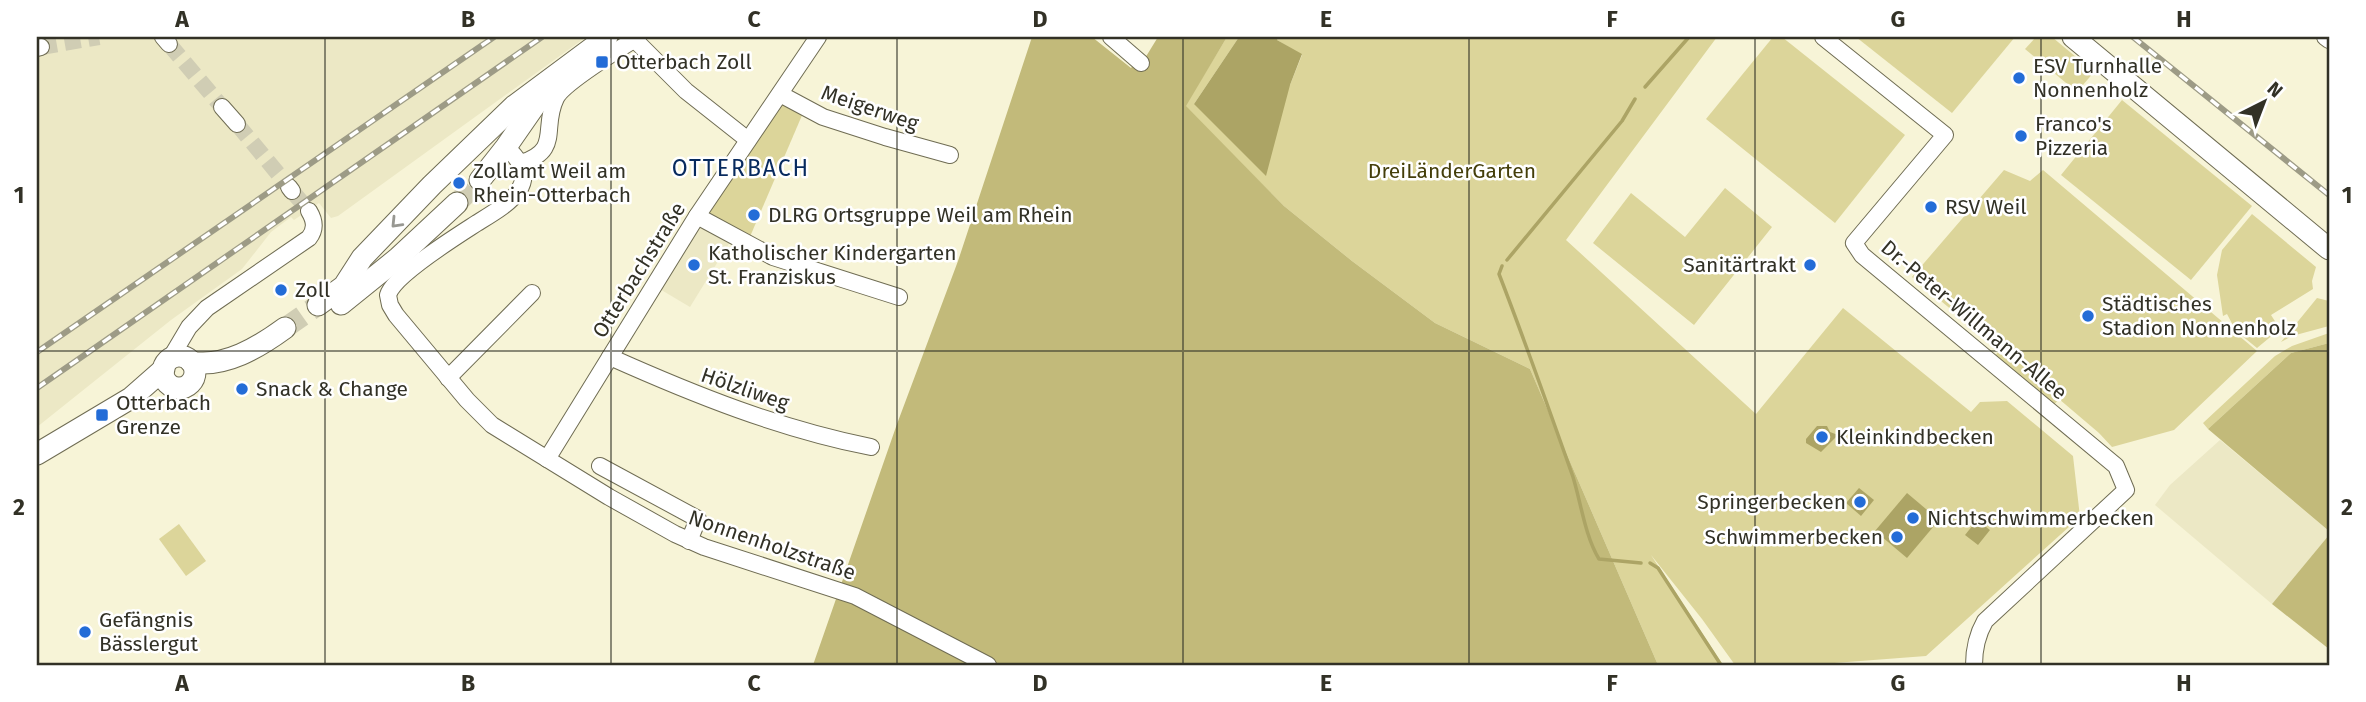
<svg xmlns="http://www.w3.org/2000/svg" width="2366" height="702" viewBox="0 0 2366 702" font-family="'Fira Sans',sans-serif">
<rect width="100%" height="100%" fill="#f7f4d7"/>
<!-- built -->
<g fill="#ece8c5">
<polygon points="37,37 586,37 338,216 331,218 319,203 294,220 291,217 271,232 242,269 171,320 37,427"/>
<polygon points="705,226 730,242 690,307 658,288 696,228"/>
<polygon points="2220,440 2329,531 2329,535 2272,604 2155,505 2170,485"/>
</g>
<!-- green -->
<g fill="#dcd59a">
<polygon points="1227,37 1239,37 1194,104 1290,85 1302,55 1277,40 1279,37 1717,37 1566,240 1756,414 1843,308 1971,412 1980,402 2007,401 2073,456 2080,517 1926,656 1808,665 1735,665 1702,619 1651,555 1723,665 1658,665 1530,369 1435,323 1352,261 1284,206 1185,106"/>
<polygon points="1773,37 1782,37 1905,135 1835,223 1706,119"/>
<polygon points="1856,37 2015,37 1952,113"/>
<polygon points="2036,37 2052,37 2094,72 2077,92 2025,49"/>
<polygon points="2122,100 2252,206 2191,280 2061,175"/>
<polygon points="779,104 786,104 803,113 749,239 708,216 708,208"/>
<polygon points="2004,170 2030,181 2043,170 2257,351 2174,430 2112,447 2099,433 2059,399 2052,407 1993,358 2000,350 1912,277"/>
<polygon points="1725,188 1772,227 1694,325 1593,243 1631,193 1685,237"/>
<polygon points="2252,214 2316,267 2312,281 2313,289 2271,315 2280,329 2257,348 2236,331 2227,314 2223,316 2217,275 2222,250"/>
<polygon points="2317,298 2329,301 2329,326 2292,336 2281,342"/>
<polygon points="2329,333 2329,343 2291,353 2208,429 2203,423 2275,356 2292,346"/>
<polygon points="179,524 206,561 186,576 159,539"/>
</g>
<!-- forest -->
<g fill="#c2ba7a">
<polygon points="1032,37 1092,37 1131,68 1138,60 1142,63 1158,37 1227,37 1186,106 1284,206 1352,261 1435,323 1530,369 1658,665 813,665 897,424 958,261"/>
<polygon points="2329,343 2329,531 2208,429 2291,353"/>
<polygon points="2329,535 2329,649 2272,604"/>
</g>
<!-- water -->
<g fill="#aca465">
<polygon points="1239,37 1279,37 1277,40 1302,54 1290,85 1266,176 1194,104"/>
<polygon points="1817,426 1827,426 1830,432 1838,435 1821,452 1806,443 1806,439"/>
<polygon points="1859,488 1874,500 1861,516 1846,503"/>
<polygon points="1907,493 1939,520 1907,558 1875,531"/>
<polygon points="1977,520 1990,530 1978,545 1965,535"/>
</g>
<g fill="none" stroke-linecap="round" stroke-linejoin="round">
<!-- stream -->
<g stroke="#aca465" stroke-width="3.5">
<polyline points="1645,87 1689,37"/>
<polyline points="1507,260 1622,121 1635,99"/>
<path d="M1502,266L1499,274C1525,341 1549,409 1573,477C1581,503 1585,536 1599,559L1641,563"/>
<polyline points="1650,563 1658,568 1721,665"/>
</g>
<!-- minor-tunnel -->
<g stroke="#d0cdb4" stroke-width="16" stroke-dasharray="16 8" stroke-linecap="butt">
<polyline points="169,44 222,107"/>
<polyline points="41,47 99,37"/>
<polyline points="237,124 289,187"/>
<polyline points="292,191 309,211"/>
</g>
<!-- major-tunnel -->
<g stroke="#d0cdb4" stroke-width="21" stroke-dasharray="21 10" stroke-linecap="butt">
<polyline points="457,203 480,180"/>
<polyline points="285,328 318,305"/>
</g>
<defs>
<g id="minor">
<polyline points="163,37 169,44"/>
<polyline points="1111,37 1141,63"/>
<path d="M1823,37L1945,135L1854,243L1862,255L2116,466L2126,490L1985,621C1977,635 1974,649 1974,665"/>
<polyline points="2325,37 2329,40"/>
<polyline points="634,39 686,91 748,140"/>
<polyline points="37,48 41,47"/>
<polyline points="780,94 823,117 885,137 950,155"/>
<polyline points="222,107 237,124"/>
<path d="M506,147C546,183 508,204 477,223C457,236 394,275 388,295L390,305L396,315L467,400L492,425L609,497L675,534L704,547L855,596L988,665"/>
<path d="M521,163C562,150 541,128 556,98C564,82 620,49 638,37"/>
<polyline points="289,187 292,191"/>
<polyline points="697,216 773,257 899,297"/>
<path d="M610,357C695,395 780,429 871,447"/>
<path d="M170,359L189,327L207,308L309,238C316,229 315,221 309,211"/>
<polyline points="448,378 532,293"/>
<polyline points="547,459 697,216 818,37"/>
<polyline points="600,466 698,519 689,541"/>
</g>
<g id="major">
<polyline points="2073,37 2329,249"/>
<polyline points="480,180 506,147 547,88"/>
<polyline points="341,304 398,258 457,203"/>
<polyline points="318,305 344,286 362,258 432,185 514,106 607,37"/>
<circle cx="179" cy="372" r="16"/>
<path d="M191,362C225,368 259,347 285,328"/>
<polyline points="37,454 131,398 164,369"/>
</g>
</defs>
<!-- minor casing -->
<use href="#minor" stroke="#6f6c53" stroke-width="18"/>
<!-- major casing -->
<use href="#major" stroke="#6f6c53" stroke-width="23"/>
<!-- minor -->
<use href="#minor" stroke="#fff" stroke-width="16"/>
<!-- major -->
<use href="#major" stroke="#fff" stroke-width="21"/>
<defs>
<g id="rail">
<polyline points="2133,37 2329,195"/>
<polyline points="37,352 494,37"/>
<polyline points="37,388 542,37"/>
</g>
</defs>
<!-- rail casing -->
<use href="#rail" stroke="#9d9b86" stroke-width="6"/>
<!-- rail -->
<use href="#rail" stroke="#fff" stroke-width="3.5" stroke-dasharray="10" stroke-linecap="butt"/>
</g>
<!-- one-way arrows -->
<defs><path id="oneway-chevron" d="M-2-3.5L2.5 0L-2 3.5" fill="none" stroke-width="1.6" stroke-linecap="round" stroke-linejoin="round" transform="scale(1.75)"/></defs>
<use stroke="#989892" href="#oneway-chevron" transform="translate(396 223) rotate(134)"/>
<!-- grid -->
<path fill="none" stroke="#323126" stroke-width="2" stroke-opacity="0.55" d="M325,37V665M611,37V665M897,37V665M1183,37V665M1469,37V665M1755,37V665M2041,37V665M37,351H2329"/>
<!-- markers -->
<g fill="#236cd7" stroke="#fff" stroke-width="2.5">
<rect x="595" y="55" width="14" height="14" rx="3.5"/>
<circle cx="2019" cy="78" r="7"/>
<circle cx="2021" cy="136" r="7"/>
<circle cx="459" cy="183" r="7"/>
<circle cx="1931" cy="207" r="7"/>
<circle cx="754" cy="215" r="7"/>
<circle cx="694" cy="265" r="7"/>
<circle cx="1810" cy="265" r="7"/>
<circle cx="281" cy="290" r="7"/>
<circle cx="2088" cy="316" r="7"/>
<circle cx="242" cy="389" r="7"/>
<rect x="95" y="408" width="14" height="14" rx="3.5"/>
<circle cx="1822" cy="437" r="7"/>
<circle cx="1860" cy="502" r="7"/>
<circle cx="1913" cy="518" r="7"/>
<circle cx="1897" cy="537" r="7"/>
<circle cx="85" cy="632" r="7"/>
</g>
<g text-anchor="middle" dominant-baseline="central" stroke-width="5" stroke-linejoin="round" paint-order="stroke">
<!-- poi labels -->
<g font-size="21" fill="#323126" stroke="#fff" text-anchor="start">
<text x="616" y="62">Otterbach Zoll</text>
<text x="2033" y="66">ESV Turnhalle<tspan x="2033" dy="24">Nonnenholz</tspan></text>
<text x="2035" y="124">Franco's<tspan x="2035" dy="24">Pizzeria</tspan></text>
<text x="473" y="171">Zollamt Weil am<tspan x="473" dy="24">Rhein-Otterbach</tspan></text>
<text x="1945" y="207">RSV Weil</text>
<text x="768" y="215">DLRG Ortsgruppe Weil am Rhein</text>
<text x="708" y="253">Katholischer Kindergarten<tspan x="708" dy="24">St. Franziskus</tspan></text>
<text x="1796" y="265" text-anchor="end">Sanitärtrakt</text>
<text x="295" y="290">Zoll</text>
<text x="2102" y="304">Städtisches<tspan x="2102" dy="24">Stadion Nonnenholz</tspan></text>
<text x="256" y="389">Snack &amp; Change</text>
<text x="116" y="403">Otterbach<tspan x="116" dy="24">Grenze</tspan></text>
<text x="1836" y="437">Kleinkindbecken</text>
<text x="1846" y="502" text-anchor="end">Springerbecken</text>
<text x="1927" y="518">Nichtschwimmerbecken</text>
<text x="1883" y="537" text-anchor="end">Schwimmerbecken</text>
<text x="99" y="620">Gefängnis<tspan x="99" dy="24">Bässlergut</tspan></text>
</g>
<!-- street labels -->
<g font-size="21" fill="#323126" stroke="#fff">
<text transform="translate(870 108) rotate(19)">Meigerweg</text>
<text transform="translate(639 270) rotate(-58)">Otterbachstraße</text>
<text transform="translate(1974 320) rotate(40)">Dr.-Peter-Willmann-Allee</text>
<text transform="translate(745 389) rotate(19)">Hölzliweg</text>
<text transform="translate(772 545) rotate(19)">Nonnenholzstraße</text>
</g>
<!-- park labels -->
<g font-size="21" fill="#443e0a" stroke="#fff">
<text x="1452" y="171">DreiLänderGarten</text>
</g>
<!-- neighbourhood labels -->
<g font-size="23" letter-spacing="2" fill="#072a5e" stroke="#fff">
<text x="741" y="168">OTTERBACH</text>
</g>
</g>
<!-- border -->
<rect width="2366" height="702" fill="none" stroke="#ffffff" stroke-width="77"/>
<!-- north arrow -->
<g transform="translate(2264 102) rotate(42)" stroke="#ffffff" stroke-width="5" paint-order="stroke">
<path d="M0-5L12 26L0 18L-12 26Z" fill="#323126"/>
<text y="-10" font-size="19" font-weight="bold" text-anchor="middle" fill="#323126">N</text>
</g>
<rect x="38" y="38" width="2290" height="626" fill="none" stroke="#323126" stroke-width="2.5"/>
<g font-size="23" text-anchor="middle" font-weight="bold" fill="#323126">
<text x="182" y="27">A</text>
<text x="468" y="27">B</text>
<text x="754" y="27">C</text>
<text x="1040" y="27">D</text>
<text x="1326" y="27">E</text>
<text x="1612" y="27">F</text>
<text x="1898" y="27">G</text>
<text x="2184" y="27">H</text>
<text x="19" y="203">1</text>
<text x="2347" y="203">1</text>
<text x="19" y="515">2</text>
<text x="2347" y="515">2</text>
<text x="182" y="691">A</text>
<text x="468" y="691">B</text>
<text x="754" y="691">C</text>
<text x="1040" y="691">D</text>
<text x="1326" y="691">E</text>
<text x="1612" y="691">F</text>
<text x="1898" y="691">G</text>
<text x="2184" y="691">H</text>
</g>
</svg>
